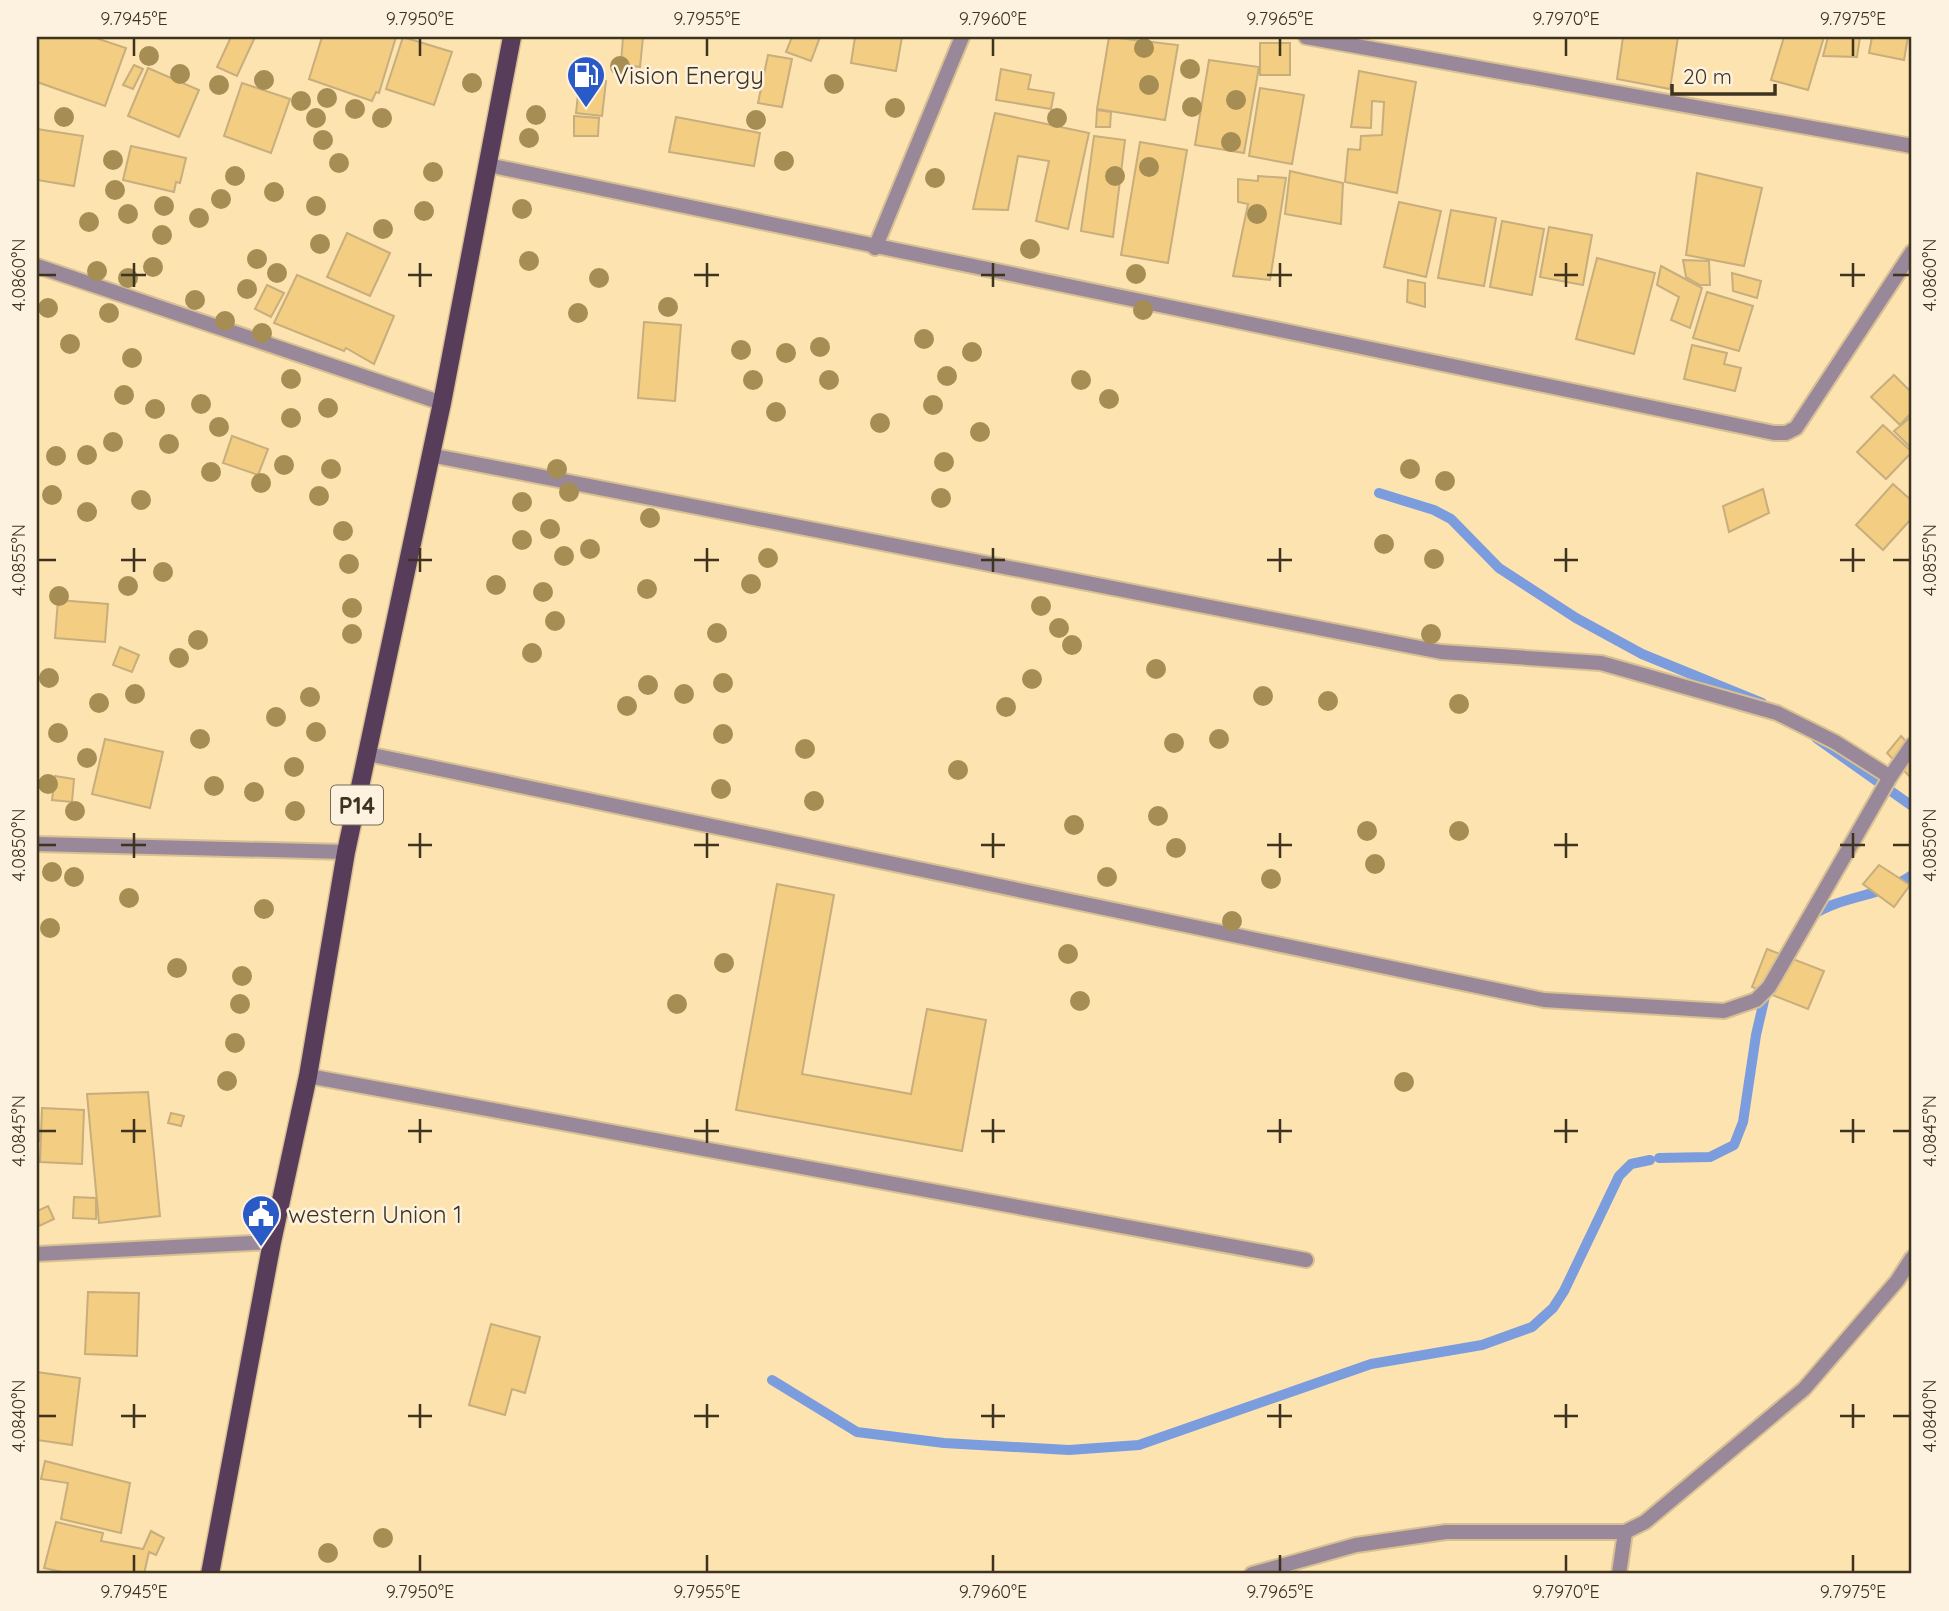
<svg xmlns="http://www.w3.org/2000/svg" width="1949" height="1611" viewBox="0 0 1949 1611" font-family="Quicksand,sans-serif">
<rect width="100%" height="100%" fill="#fde3b0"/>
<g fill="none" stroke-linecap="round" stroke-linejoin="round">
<!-- stream -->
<g stroke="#7b9cdd" stroke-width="10">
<polyline points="1379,493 1434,510 1451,519 1499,568 1576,618 1642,654 1762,703"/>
<polyline points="1816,738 1912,806"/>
<path d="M1811,916C1842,895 1882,897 1912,875"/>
<polyline points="1659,1158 1710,1157 1734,1145 1743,1122 1756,1035 1766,992"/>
<polyline points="772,1380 857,1432 944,1443 1069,1450 1139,1445 1371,1364 1482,1345 1532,1327 1553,1308 1564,1291 1619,1176 1631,1164 1650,1160"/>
</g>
</g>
<!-- building -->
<g fill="#f2cd82" stroke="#c7ae7d" stroke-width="2">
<polygon points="37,37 93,37 126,48 105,106 37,82"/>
<polygon points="231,37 255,37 237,76 217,67"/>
<polygon points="322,37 396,37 379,93 376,92 372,101 309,79"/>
<polygon points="403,37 452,52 434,105 386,89"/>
<polygon points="623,37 643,37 640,67 621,64"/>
<polygon points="792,37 820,37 811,61 786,52"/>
<polygon points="855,37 902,37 896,71 851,63"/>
<polygon points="1109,37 1178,45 1165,120 1097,109"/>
<polygon points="1623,37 1678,37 1670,89 1617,79"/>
<polygon points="1784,37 1824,37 1808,90 1771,80"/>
<polygon points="1828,37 1860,37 1857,57 1823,56"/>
<polygon points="1872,37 1908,37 1904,60 1869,53"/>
<rect x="1260" y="43" width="30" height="32"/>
<polygon points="768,55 792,59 782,107 758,103"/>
<polygon points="1209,60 1259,67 1244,153 1195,145"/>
<polygon points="134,65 143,69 133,89 123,85"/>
<polygon points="148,68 199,90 179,137 128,116"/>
<polygon points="1001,69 1031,75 1028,89 1054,93 1051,109 996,100"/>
<polygon points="1359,71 1416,82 1397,193 1345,182 1348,149 1360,150 1361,136 1382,135 1384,102 1372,101 1371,128 1351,127"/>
<polygon points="580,76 606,81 602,116 576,113"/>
<polygon points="242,83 290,99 271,153 224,136"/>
<polygon points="1260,88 1304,95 1292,164 1249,156"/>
<polygon points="1097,110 1111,112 1110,127 1096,127"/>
<polygon points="995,113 1089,133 1068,229 1036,221 1049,161 1018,156 1008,210 973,209"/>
<polygon points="574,116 599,118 598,136 574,136"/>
<polygon points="676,117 760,133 754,166 669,152"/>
<polygon points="37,129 83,136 74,186 37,180"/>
<polygon points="1094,136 1125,140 1113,237 1081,231"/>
<polygon points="1140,142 1187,150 1168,263 1121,255"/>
<polygon points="131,146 186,158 180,183 176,182 174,192 123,180"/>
<polygon points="1290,171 1343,183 1341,224 1285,214"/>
<polygon points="1697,173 1762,188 1744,266 1686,255"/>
<polygon points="1258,176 1286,178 1270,280 1233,276 1248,204 1238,202 1238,179 1258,181"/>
<polygon points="1399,202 1441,211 1426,277 1384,267"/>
<polygon points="1451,210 1496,218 1484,286 1438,278"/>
<polygon points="1502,221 1544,229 1532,295 1490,287"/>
<polygon points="1549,227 1592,235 1583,285 1540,277"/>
<polygon points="347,233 390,253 370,296 327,277"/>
<polygon points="1597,258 1655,273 1634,354 1576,339"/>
<polygon points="1683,260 1709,261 1710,285 1700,285 1686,277"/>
<polygon points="1661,266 1702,288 1690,328 1671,320 1679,297 1657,285"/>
<polygon points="1732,273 1761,281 1757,298 1733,291"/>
<polygon points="297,275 394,316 374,364 346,348 344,351 274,323"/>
<polygon points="1408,280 1425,283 1425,307 1407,302"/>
<polygon points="267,285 284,293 271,317 255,309"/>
<polygon points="1707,292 1753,306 1739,351 1693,338"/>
<polygon points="644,322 681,325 675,401 638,398"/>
<polygon points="1692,345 1727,353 1724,364 1741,368 1735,391 1684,379"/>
<polygon points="1894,375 1912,393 1912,412 1900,425 1871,397"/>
<polygon points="1912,416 1912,449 1894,431"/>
<polygon points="1883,425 1912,452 1886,479 1857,452"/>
<polygon points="232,436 268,449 258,475 223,463"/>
<polygon points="1893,484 1912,501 1912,518 1883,550 1856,525"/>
<polygon points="1763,489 1769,513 1729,532 1723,506"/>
<polygon points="58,600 108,604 105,642 55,638"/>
<polygon points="120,647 139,655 132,672 113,665"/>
<polygon points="1901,736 1912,748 1912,779 1887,753"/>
<polygon points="105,739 163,752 150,808 92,794"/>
<polygon points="55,776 74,779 72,802 52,800"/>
<polygon points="1879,865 1910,885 1894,907 1863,884"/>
<polygon points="777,884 834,895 802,1074 911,1094 927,1009 986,1020 962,1151 736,1110"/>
<polygon points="1767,949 1824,971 1808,1009 1752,987"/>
<polygon points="148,1092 160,1216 99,1223 87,1094"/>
<polygon points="37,1101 38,1101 39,1141 37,1141"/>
<polygon points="42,1108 84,1110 82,1164 40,1162"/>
<polygon points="171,1113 184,1116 181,1126 168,1123"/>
<polygon points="74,1197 96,1198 96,1219 73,1218"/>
<polygon points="48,1206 54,1219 39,1226 37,1211"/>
<polygon points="88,1292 139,1293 137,1356 85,1354"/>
<polygon points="491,1324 540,1337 525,1393 512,1389 505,1415 469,1405"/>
<polygon points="37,1372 80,1378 72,1445 37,1440"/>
<polygon points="45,1461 130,1483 121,1533 61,1519 68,1483 41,1479"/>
<polygon points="56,1522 103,1533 101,1541 143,1549 151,1531 164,1538 156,1555 149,1552 144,1574 71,1574 44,1568"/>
</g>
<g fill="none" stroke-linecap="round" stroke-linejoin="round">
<defs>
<g id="street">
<polyline points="1306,37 1912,146"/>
<polyline points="488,165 1774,433 1786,433 1796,428 1912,252"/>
<polyline points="875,248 962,37"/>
<polyline points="37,266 442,403"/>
<polyline points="430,455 1441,652 1601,663 1777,713 1835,742 1890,777"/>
<polyline points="368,754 1544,1000 1724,1011 1756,1000 1769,987 1890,777 1912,745"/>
<polyline points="37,844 346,852"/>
<polyline points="308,1076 1306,1260"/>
<polyline points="37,1254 272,1242"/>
<polyline points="1252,1574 1356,1545 1446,1532 1625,1532 1645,1522 1804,1389 1897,1281 1912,1258"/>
<polyline points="1619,1574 1625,1532"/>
</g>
<polyline id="primary" points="210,1574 272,1242 308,1076 346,852 442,403 512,37"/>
</defs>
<!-- street casing -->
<use href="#street" stroke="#d7c093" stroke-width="18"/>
<!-- primary casing -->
<use href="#primary" stroke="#d7c093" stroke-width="21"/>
<!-- street -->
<use href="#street" stroke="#99889a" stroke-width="14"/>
<!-- primary -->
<use href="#primary" stroke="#583d5b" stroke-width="18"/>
</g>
<!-- trees -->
<g fill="#a68d54">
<circle cx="1144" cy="48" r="10"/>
<circle cx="149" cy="56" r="10"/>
<circle cx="620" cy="66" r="10"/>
<circle cx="1190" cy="69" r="10"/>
<circle cx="180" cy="74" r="10"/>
<circle cx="264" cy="80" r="10"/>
<circle cx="472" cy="83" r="10"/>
<circle cx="589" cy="83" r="10"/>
<circle cx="834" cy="84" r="10"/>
<circle cx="219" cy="85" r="10"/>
<circle cx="1149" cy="85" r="10"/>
<circle cx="327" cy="98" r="10"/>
<circle cx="1236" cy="100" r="10"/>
<circle cx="301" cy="101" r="10"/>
<circle cx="1192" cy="107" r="10"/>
<circle cx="895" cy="108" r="10"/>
<circle cx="355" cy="109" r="10"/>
<circle cx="536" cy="115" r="10"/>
<circle cx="64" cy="117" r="10"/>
<circle cx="316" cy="118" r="10"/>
<circle cx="382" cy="118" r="10"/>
<circle cx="1057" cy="118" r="10"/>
<circle cx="756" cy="120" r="10"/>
<circle cx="529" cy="138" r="10"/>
<circle cx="323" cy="140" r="10"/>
<circle cx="1231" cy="142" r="10"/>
<circle cx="113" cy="160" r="10"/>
<circle cx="784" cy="161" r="10"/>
<circle cx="339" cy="163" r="10"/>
<circle cx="1149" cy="167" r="10"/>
<circle cx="433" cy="172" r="10"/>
<circle cx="235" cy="176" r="10"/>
<circle cx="1115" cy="176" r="10"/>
<circle cx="935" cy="178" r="10"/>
<circle cx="115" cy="190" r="10"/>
<circle cx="274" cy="192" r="10"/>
<circle cx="221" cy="199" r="10"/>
<circle cx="164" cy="206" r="10"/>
<circle cx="316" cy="206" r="10"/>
<circle cx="522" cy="209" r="10"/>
<circle cx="424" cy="211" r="10"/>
<circle cx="128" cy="214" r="10"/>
<circle cx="1257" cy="214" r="10"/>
<circle cx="199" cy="218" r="10"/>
<circle cx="89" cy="222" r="10"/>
<circle cx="383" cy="229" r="10"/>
<circle cx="162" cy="235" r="10"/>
<circle cx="320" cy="244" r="10"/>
<circle cx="1030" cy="249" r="10"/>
<circle cx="257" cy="259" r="10"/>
<circle cx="529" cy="261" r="10"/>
<circle cx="153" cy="267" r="10"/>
<circle cx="97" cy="271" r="10"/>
<circle cx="277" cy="273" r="10"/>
<circle cx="1136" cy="274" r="10"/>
<circle cx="128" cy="278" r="10"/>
<circle cx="599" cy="278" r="10"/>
<circle cx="247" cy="289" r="10"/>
<circle cx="195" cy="300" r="10"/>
<circle cx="668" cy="307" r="10"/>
<circle cx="48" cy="308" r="10"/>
<circle cx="1143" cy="310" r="10"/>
<circle cx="109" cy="313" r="10"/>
<circle cx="578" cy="313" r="10"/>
<circle cx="225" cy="321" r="10"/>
<circle cx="262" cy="333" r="10"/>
<circle cx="924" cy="339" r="10"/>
<circle cx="70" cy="344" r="10"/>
<circle cx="820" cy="347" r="10"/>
<circle cx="741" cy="350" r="10"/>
<circle cx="972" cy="352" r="10"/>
<circle cx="786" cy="353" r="10"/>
<circle cx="132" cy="358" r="10"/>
<circle cx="947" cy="376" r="10"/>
<circle cx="291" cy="379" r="10"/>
<circle cx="753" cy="380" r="10"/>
<circle cx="829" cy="380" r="10"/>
<circle cx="1081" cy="380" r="10"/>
<circle cx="124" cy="395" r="10"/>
<circle cx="1109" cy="399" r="10"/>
<circle cx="201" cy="404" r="10"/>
<circle cx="933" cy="405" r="10"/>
<circle cx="328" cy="408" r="10"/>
<circle cx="155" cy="409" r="10"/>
<circle cx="776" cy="412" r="10"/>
<circle cx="291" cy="418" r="10"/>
<circle cx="880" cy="423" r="10"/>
<circle cx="219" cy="427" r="10"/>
<circle cx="980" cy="432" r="10"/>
<circle cx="113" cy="442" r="10"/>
<circle cx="169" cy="444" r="10"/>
<circle cx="87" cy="455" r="10"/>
<circle cx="56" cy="456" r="10"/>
<circle cx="944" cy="462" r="10"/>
<circle cx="284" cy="465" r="10"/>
<circle cx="331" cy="469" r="10"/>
<circle cx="557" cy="469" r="10"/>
<circle cx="1410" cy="469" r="10"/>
<circle cx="211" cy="472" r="10"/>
<circle cx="1445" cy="481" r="10"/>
<circle cx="261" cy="483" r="10"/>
<circle cx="569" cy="492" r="10"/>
<circle cx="52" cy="495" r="10"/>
<circle cx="319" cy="496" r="10"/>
<circle cx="941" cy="498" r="10"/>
<circle cx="141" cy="500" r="10"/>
<circle cx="522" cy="502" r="10"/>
<circle cx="87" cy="512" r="10"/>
<circle cx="650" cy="518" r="10"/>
<circle cx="550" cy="529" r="10"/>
<circle cx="343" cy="531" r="10"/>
<circle cx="522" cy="540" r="10"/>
<circle cx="1384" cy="544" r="10"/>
<circle cx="590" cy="549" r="10"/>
<circle cx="564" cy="556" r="10"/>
<circle cx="768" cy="558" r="10"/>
<circle cx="1434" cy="559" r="10"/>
<circle cx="349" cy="564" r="10"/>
<circle cx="163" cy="572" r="10"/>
<circle cx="751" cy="584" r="10"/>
<circle cx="496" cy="585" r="10"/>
<circle cx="128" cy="586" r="10"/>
<circle cx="647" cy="589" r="10"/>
<circle cx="543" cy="592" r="10"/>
<circle cx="59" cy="596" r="10"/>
<circle cx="1041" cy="606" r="10"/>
<circle cx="352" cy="608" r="10"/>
<circle cx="555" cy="621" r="10"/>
<circle cx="1059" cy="628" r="10"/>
<circle cx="717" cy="633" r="10"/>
<circle cx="352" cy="634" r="10"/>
<circle cx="1431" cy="634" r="10"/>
<circle cx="198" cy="640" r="10"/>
<circle cx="1072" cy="645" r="10"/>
<circle cx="532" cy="653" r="10"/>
<circle cx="179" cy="658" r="10"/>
<circle cx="1156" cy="669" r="10"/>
<circle cx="49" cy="678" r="10"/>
<circle cx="1032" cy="679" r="10"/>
<circle cx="723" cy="683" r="10"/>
<circle cx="648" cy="685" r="10"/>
<circle cx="135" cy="694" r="10"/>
<circle cx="684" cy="694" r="10"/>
<circle cx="1263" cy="696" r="10"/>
<circle cx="310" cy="697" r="10"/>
<circle cx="1328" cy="701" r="10"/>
<circle cx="99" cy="703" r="10"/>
<circle cx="1459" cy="704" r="10"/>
<circle cx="627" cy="706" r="10"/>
<circle cx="1006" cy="707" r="10"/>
<circle cx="276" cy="717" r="10"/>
<circle cx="316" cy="732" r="10"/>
<circle cx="58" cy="733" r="10"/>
<circle cx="723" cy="734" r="10"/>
<circle cx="200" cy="739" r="10"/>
<circle cx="1219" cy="739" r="10"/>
<circle cx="1174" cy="743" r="10"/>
<circle cx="805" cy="749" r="10"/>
<circle cx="87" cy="758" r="10"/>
<circle cx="294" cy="767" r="10"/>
<circle cx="958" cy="770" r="10"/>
<circle cx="48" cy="784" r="10"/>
<circle cx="214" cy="786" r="10"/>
<circle cx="721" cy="789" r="10"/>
<circle cx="254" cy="792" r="10"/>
<circle cx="814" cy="801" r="10"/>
<circle cx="75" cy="811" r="10"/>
<circle cx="295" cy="811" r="10"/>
<circle cx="1158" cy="816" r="10"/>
<circle cx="1074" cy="825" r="10"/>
<circle cx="1367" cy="831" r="10"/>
<circle cx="1459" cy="831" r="10"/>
<circle cx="1176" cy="848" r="10"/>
<circle cx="1375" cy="864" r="10"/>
<circle cx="52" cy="872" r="10"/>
<circle cx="74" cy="877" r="10"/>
<circle cx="1107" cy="877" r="10"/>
<circle cx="1271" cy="879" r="10"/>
<circle cx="129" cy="898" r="10"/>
<circle cx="264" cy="909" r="10"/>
<circle cx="1232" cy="921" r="10"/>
<circle cx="50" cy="928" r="10"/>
<circle cx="1068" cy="954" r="10"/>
<circle cx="724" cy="963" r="10"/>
<circle cx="177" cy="968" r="10"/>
<circle cx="242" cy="976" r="10"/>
<circle cx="1080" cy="1001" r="10"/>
<circle cx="240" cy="1004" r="10"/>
<circle cx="677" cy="1004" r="10"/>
<circle cx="235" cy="1043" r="10"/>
<circle cx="227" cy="1081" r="10"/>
<circle cx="1404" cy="1082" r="10"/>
<circle cx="383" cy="1538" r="10"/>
<circle cx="328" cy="1553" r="10"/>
</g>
<!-- ticks -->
<path fill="none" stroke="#3d331e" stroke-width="2.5" d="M134,38V56M420,38V56M707,38V56M993,38V56M1280,38V56M1566,38V56M1853,38V56M134,263V287M420,263V287M707,263V287M993,263V287M1280,263V287M1566,263V287M1853,263V287M38,275H56M121,275H146M408,275H432M694,275H719M981,275H1005M1267,275H1292M1554,275H1578M1840,275H1865M1893,275H1910M134,548V572M420,548V572M707,548V572M993,548V572M1280,548V572M1566,548V572M1853,548V572M38,560H56M121,560H146M408,560H432M694,560H719M981,560H1005M1267,560H1292M1554,560H1578M1840,560H1865M1893,560H1910M134,833V858M420,833V858M707,833V858M993,833V858M1280,833V858M1566,833V858M1853,833V858M38,845H56M121,845H146M408,845H432M694,845H719M981,845H1005M1267,845H1292M1554,845H1578M1840,845H1865M1893,845H1910M134,1119V1143M420,1119V1143M707,1119V1143M993,1119V1143M1280,1119V1143M1566,1119V1143M1853,1119V1143M38,1131H56M121,1131H146M408,1131H432M694,1131H719M981,1131H1005M1267,1131H1292M1554,1131H1578M1840,1131H1865M1893,1131H1910M134,1404V1428M420,1404V1428M707,1404V1428M993,1404V1428M1280,1404V1428M1566,1404V1428M1853,1404V1428M38,1416H56M121,1416H146M408,1416H432M694,1416H719M981,1416H1005M1267,1416H1292M1554,1416H1578M1840,1416H1865M1893,1416H1910M134,1555V1572M420,1555V1572M707,1555V1572M993,1555V1572M1280,1555V1572M1566,1555V1572M1853,1555V1572"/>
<!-- icons -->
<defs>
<symbol id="fuel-pin" viewBox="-11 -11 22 30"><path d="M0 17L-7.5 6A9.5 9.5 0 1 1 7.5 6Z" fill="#2a5ac8" stroke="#fdf2df"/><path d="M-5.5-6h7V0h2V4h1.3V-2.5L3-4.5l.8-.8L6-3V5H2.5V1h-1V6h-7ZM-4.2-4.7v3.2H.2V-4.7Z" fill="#fff"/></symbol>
<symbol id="civic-pin" viewBox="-11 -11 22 30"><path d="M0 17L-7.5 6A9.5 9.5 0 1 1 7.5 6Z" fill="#2a5ac8" stroke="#fdf2df"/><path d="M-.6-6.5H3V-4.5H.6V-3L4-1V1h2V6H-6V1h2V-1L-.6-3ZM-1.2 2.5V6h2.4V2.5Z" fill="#fff"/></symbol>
</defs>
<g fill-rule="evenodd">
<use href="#fuel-pin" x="564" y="53" width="44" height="60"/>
<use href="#civic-pin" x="239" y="1192" width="44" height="60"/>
</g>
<g text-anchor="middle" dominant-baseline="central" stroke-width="5" stroke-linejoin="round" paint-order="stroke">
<!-- shield labels -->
<rect fill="#fdf2df" stroke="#776c58" stroke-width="2" x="331" y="785.5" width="52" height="39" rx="5"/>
<g font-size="23" font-weight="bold" fill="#3d331e">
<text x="357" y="805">P14</text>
</g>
<!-- poi labels -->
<g font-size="24" fill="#3d331e" stroke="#fdf2df" text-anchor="start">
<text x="613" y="75">Vision Energy</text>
<text x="288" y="1214">western Union 1</text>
</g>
</g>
<!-- border -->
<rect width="1949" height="1611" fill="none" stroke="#fdf2df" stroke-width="77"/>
<!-- scale -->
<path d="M1672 84v10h103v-10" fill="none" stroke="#3d331e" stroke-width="3.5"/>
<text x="1683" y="84" font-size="21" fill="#3d331e" stroke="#fdf2df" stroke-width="5" paint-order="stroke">20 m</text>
<rect x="38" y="38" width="1872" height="1534" fill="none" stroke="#3d331e" stroke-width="2.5"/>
<g font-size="18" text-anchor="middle" fill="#3d331e">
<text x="134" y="25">9.7945°E</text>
<text x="420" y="25">9.7950°E</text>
<text x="707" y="25">9.7955°E</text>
<text x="993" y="25">9.7960°E</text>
<text x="1280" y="25">9.7965°E</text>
<text x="1566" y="25">9.7970°E</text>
<text x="1853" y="25">9.7975°E</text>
<text transform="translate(19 275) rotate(-90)" y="6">4.0860°N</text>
<text transform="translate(1930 275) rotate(-90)" y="6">4.0860°N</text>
<text transform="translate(19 560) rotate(-90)" y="6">4.0855°N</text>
<text transform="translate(1930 560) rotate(-90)" y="6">4.0855°N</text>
<text transform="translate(19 845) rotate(-90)" y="6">4.0850°N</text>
<text transform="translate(1930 845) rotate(-90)" y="6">4.0850°N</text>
<text transform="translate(19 1131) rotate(-90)" y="6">4.0845°N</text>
<text transform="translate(1930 1131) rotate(-90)" y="6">4.0845°N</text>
<text transform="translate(19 1416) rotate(-90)" y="6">4.0840°N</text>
<text transform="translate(1930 1416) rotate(-90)" y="6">4.0840°N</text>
<text x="134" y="1598">9.7945°E</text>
<text x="420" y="1598">9.7950°E</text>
<text x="707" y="1598">9.7955°E</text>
<text x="993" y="1598">9.7960°E</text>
<text x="1280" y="1598">9.7965°E</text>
<text x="1566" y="1598">9.7970°E</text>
<text x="1853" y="1598">9.7975°E</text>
</g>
</svg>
